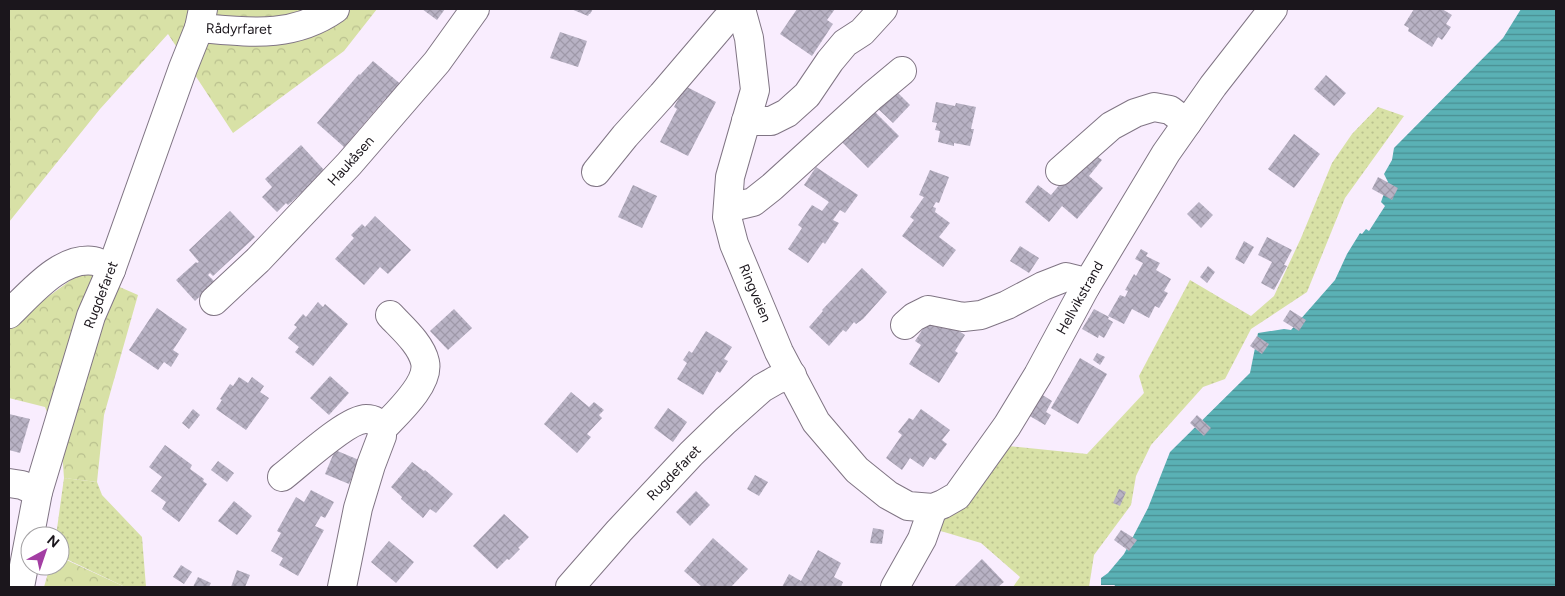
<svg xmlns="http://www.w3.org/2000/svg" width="1565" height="596" viewBox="0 0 1565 596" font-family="Figtree,sans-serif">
<defs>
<pattern id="grass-dots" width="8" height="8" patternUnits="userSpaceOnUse" patternTransform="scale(1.25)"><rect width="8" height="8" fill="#d8e1a6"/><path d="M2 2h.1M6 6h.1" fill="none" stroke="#b9c08e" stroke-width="1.8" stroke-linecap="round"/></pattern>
<pattern id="forest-crowns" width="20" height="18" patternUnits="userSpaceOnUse" patternTransform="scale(1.25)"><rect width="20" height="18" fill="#d8e1a6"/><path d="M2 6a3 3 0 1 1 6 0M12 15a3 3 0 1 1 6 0" fill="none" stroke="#b9c08e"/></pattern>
<pattern id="water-rules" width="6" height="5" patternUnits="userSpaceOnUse" patternTransform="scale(1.25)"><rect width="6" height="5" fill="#5ab1b5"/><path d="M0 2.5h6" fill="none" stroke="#4a8f92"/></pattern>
<pattern id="building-cross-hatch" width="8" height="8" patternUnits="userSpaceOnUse" patternTransform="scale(1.25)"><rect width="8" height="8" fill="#b8b2c4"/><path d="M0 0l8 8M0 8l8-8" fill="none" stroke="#9e98a8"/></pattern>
</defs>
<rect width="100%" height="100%" fill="#f9edfe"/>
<!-- grass -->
<g fill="url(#grass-dots)">
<polygon points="1378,107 1404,116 1345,198 1307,292 1251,329 1225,379 1203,387 1151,445 1136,476 1131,505 1094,555 1089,587 1013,587 1020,577 981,543 934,529 1008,446 1087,454 1144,393 1139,376 1190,280 1251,316 1274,296 1301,238 1332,163 1352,134"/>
<polygon points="64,478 97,482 102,495 142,537 146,587 125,587 60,556 60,536 56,536"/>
</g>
<!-- forest -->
<g fill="url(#forest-crowns)">
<polygon points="9,9 377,9 344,51 233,133 168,34 100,109 9,222"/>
<polygon points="83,271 138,295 104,415 97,482 64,478 62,450 45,407 9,398 9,319 14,322"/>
<polygon points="60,556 60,557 125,587 44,587 50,566 60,566"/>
</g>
<!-- water -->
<polygon fill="url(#water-rules)" points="1521,9 1556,9 1556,587 1114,587 1115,585 1101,585 1101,578 1108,573 1124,554 1148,508 1170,452 1250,373 1258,333 1284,329 1291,330 1335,280 1347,254 1360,233 1362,234 1366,229 1369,231 1385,206 1381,202 1388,182 1384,174 1392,160 1394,148 1503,38"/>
<!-- building -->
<g fill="url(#building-cross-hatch)">
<polygon points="422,9 445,9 437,20"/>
<polygon points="571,9 593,9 590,14 589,14 588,16"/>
<polygon points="797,9 835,9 827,20 833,24 812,56 780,34"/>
<polygon points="1414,9 1442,9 1452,15 1446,24 1451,27 1442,40 1438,37 1432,47 1408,31 1409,28 1404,25"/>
<polygon points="560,32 587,41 578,67 550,58"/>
<polygon points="373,61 403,86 391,101 386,98 344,147 317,123 359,74 360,75"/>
<polygon points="1326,75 1346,93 1334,106 1314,89"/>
<polygon points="685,86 716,102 688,156 660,142 677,109 674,107"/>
<polygon points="892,87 910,105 893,123 874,105"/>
<polygon points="936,102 955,106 956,103 976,107 971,129 974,129 970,146 954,143 954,146 938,142 940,131 935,130 937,123 932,122"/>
<polygon points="872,109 899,136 868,168 841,141"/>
<polygon points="1294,134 1320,154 1294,188 1268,169"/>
<polygon points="301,145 325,171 310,191 307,188 288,205 286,203 277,212 262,197 272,187 265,179"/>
<polygon points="1091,152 1102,160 1089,176 1103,188 1077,219 1062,206 1049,222 1025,202 1038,185 1051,195 1076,165"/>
<polygon points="816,167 858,195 845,213 840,210 833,220 839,223 825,244 823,242 808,263 788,249 802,228 798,225 812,205 822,211 829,202 804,185"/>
<polygon points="930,170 949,177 939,203 936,202 933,207 936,208 935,212 950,223 939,237 956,250 943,267 902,236 914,220 910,217 924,197 919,195"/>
<polygon points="1378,177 1398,188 1392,200 1372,189"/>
<polygon points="633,185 657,196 642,228 618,217"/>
<polygon points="1199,202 1213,215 1201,228 1187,214"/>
<polygon points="230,211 255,237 213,276 210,273 208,275 215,282 195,301 176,280 196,262 197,263 199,262 189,250"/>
<polygon points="375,216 411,250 388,274 380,267 364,285 335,259 354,238 351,235 362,224 365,227"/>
<polygon points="1267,237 1292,250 1284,265 1287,266 1274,290 1261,283 1272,262 1258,255"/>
<polygon points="1244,241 1254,247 1244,264 1235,259"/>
<polygon points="1020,246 1039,258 1029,273 1010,261"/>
<polygon points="1141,249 1148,253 1146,256 1160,263 1156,270 1171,279 1164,291 1168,293 1159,308 1155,306 1149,318 1132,309 1124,324 1108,316 1120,295 1125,297 1128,291 1125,290 1134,274 1136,276 1143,263 1135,259"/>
<polygon points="1208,266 1215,272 1207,283 1200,277"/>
<polygon points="862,268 887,292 863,319 856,324 854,322 846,332 843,330 829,346 809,327 823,311 822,310"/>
<polygon points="318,302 323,307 325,304 348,324 313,366 295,352 299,347 288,338 297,327 294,325 303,314 306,317"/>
<polygon points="157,308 187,329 173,350 179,354 171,367 164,362 158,370 129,350"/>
<polygon points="454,309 472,328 448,350 430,331"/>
<polygon points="1094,309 1109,317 1108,319 1113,322 1104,338 1099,335 1098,338 1082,329"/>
<polygon points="1290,310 1306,320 1299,331 1283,321"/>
<polygon points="938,318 965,335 955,351 958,353 939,383 909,364 921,345 915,341 928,321 934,325"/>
<polygon points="706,331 732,347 724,359 728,361 720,373 717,371 703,395 677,379 687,363 683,360 689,351 692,353"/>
<polygon points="1257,336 1269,344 1262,354 1250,346"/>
<polygon points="1097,353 1105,357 1100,365 1093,360"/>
<polygon points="1080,358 1107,374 1078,424 1051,408"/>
<polygon points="330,376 349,393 329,415 310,398"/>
<polygon points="239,377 248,383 252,377 264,386 260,392 269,398 246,430 216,409 222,400 220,399 230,384 233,386"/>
<polygon points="571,392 589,407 594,402 604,410 599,415 602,418 587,434 591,437 577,453 544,424"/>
<polygon points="1041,394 1052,401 1046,412 1051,415 1045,425 1028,415"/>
<polygon points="668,408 687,422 673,442 654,428"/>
<polygon points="193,409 200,415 189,429 182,423"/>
<polygon points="921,409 950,430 942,440 947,444 935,460 930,457 923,467 910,458 902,470 886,458 902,435 898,432 909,418 913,420"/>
<polygon points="9,414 30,419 20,453 9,450"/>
<polygon points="1197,415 1211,428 1204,436 1190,423"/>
<polygon points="165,445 192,465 190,469 204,479 203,481 207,484 179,522 162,509 166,502 151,491 162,477 149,467"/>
<polygon points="335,450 359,460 349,484 325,474"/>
<polygon points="218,461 234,473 227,482 211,470"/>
<polygon points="412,462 424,471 425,470 453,494 436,513 430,509 423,518 401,499 402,497 391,487"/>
<polygon points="755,475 768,482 759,496 747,489"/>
<polygon points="1119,489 1126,492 1120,506 1113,503"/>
<polygon points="311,490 334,502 325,518 321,516 315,526 324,530 298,576 279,565 283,558 271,551 281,533 277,531 296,497 304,502"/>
<polygon points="696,491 710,505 690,526 676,512"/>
<polygon points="234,501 252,516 237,535 218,521"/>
<polygon points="504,514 529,537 518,548 520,549 509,560 507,559 497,569 473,546"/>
<polygon points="873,528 884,530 882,544 870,543"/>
<polygon points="1121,530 1137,540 1129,551 1114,540"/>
<polygon points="713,538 748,569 731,587 702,587 684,571"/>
<polygon points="389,541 414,562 396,583 371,562"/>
<polygon points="818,550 841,563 834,577 843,582 841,587 782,587 789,574 801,581"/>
<polygon points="982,559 1004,582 998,587 954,587"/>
<polygon points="181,565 192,572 184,584 173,577"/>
<polygon points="237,570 250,575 245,587 231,587"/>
<polygon points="198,577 211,583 209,587 193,587"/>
</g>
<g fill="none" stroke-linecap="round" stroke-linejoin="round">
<defs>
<g id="minor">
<polyline points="741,9 749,38 755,90 730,177 727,217 734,244 779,352 816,422 857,470 888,495 908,506 933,508 943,504 957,496 1007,426 1038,375 1086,286 1166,153 1213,86 1273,9"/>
<path d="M199,28C248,32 292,39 335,9"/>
<polyline points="746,121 771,121 787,113 807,95 830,61 845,43 862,32 883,9"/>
<polyline points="1060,171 1111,126 1135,113 1154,107 1170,110 1187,123"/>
<polyline points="596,172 625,136 662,95 726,20 742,14"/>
<polyline points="728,208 753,202 772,187 872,96 902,71"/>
<polyline points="214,301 258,260 349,164 437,62 475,9"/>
<path d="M9,314C31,293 61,256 94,261C100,262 106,267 111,270"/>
<polyline points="905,325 914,317 928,310 963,317 981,315 1007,305 1043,286 1066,277 1078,280 1086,286"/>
<path d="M282,477C299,464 347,419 366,419C374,419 379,423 382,429"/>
<polyline points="9,483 22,485 38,492"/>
<polyline points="20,587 38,492 91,316 111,270 183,68 199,28 203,9"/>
<path d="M342,587L358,508L371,465L382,436V429C396,414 430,384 425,362C421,344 402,328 390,315"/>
<polyline points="570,587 619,531 691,454 725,421 762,388 776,380 792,375"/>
<polyline points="895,587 922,539 933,508"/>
</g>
</defs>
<!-- minor casing -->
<use href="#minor" stroke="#807584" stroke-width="30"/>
<!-- minor -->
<use href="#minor" stroke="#fff" stroke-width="28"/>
</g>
<g text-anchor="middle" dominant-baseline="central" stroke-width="4" stroke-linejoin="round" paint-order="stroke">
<!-- street labels -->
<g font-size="14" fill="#1b161c" stroke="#fff">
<text transform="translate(239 29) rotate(1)">Rådyrfaret</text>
<text transform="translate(351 161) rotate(-48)">Haukåsen</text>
<text transform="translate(755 293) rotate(67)">Ringveien</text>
<text transform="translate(101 295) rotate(-69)">Rugdefaret</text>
<text transform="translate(1080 298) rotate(-61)">Hellvikstrand</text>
<text transform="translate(674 473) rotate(-46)">Rugdefaret</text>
</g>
</g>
<!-- border -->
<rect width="1565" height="596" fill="none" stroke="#1b161c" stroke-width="20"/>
<!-- north arrow -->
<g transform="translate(45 551) rotate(40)"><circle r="24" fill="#ffffff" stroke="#a4a2a4"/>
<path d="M0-4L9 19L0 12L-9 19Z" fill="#a33ea3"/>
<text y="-8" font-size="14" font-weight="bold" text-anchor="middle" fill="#1b161c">N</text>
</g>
</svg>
